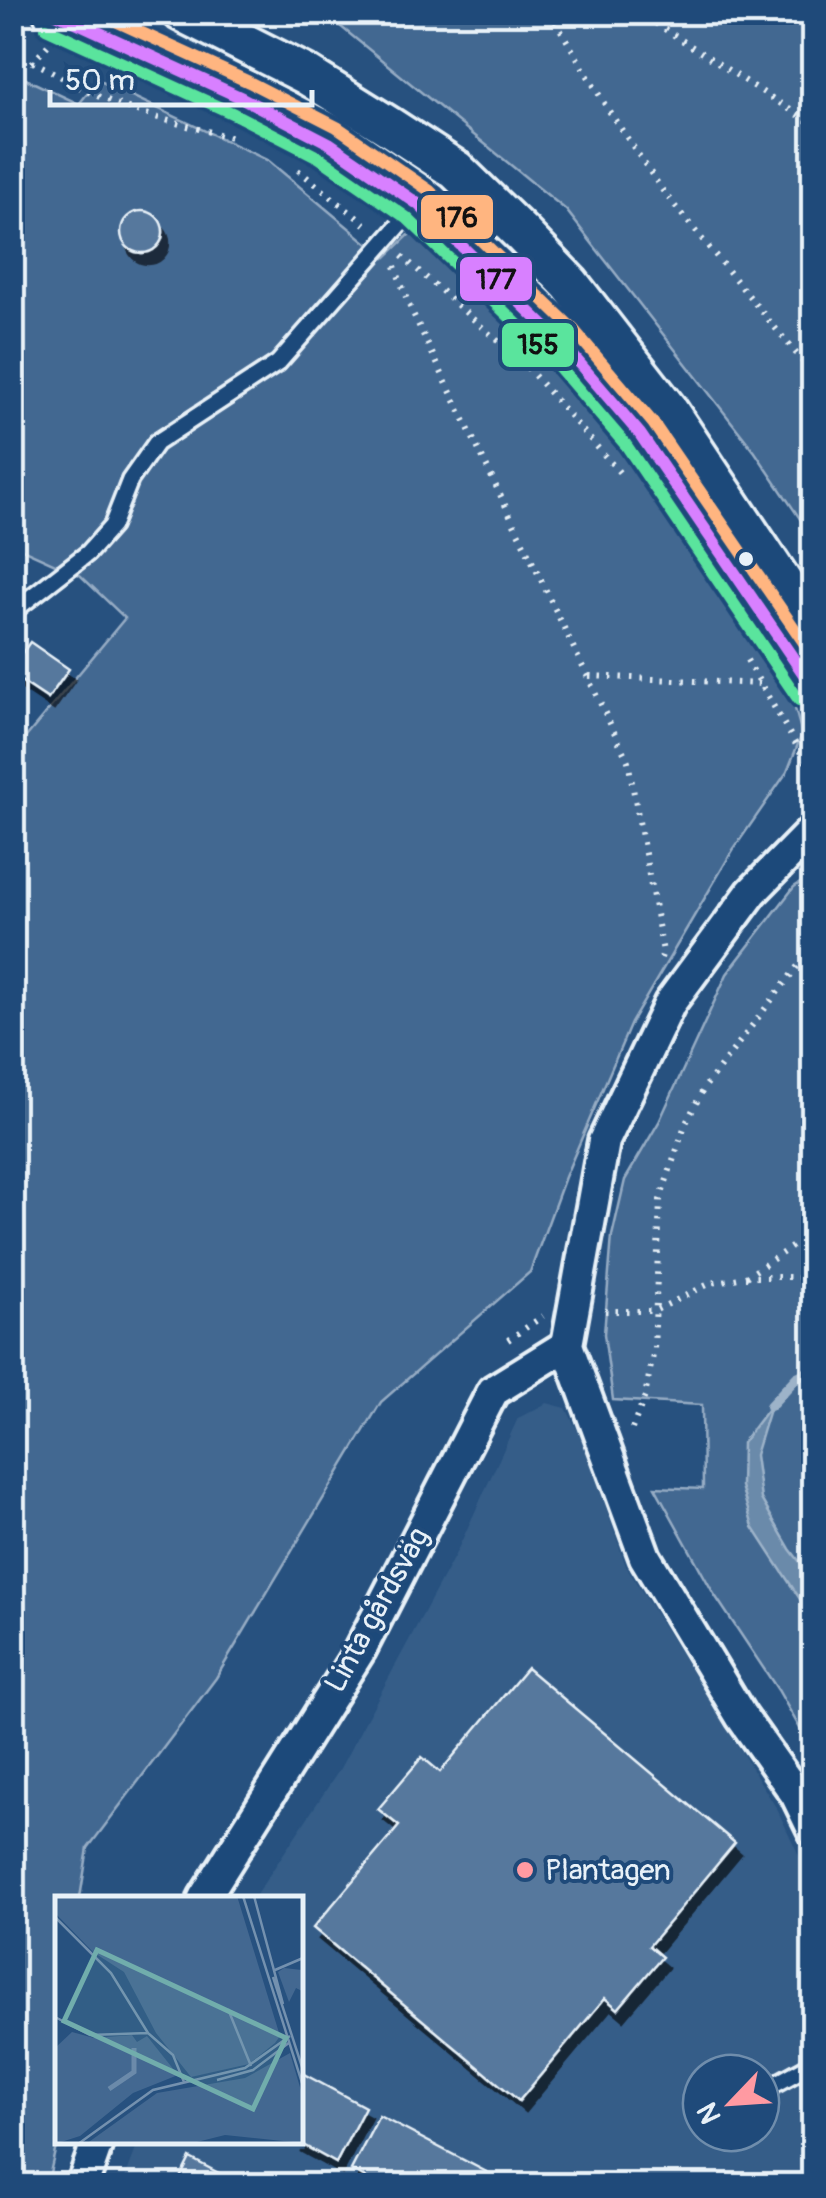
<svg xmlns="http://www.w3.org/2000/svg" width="826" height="2198" viewBox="0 0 826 2198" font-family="Pangolin,sans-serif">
<defs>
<filter id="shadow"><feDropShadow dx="6" dy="11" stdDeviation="0" flood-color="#0009"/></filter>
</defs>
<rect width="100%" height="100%" fill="#27517f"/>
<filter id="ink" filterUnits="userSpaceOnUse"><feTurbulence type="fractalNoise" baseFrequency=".01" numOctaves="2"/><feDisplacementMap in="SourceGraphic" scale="20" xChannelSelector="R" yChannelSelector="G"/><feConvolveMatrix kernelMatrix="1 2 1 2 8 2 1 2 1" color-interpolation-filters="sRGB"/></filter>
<g filter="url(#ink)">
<!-- built -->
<path fill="#355d88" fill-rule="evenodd" d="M547,1403L566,1408L583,1441L626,1566L777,1809L813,1885V2185L122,2186L139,2141L300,2140V1898H254L338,1772L457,1551L518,1418ZM701,2073H761V2133H701Z"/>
<!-- green -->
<g fill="#436891" stroke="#96acc4" stroke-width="2.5">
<polygon points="324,13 813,13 813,538 755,452 566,210"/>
<polygon points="13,73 79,104 98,80 269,161 385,258 411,233 555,368 620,441 677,517 787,680 802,734 787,772 733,850 631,1023 565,1177 530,1272 381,1402 216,1678 88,1848 80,1898 58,1898 58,2138 47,2186 12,2185 12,754 125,618 80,575 13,545"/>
<polygon points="813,875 813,1751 778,1690 714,1594 655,1487 703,1489 702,1405 613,1400 604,1334 612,1236 625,1180 659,1122 727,974 794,887"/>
</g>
<!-- water -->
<polygon fill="#6b8aaa" stroke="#9db3c9" stroke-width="2.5" points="770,1406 755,1455 761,1499 790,1549 813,1579 813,1619 753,1527 741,1486 742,1443"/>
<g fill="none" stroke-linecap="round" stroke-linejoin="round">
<!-- stream -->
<polyline stroke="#9db3c9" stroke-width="10" points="770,1406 797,1377 814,1369"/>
</g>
<!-- building -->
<g fill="#57789d" stroke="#e8f1f8" stroke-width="2.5" filter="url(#shadow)">
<circle cx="142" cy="232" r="21"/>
<polygon points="30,642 69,669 48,699 12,675 12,667"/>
<polygon points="527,1668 735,1843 649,1946 662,1957 618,2009 605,1998 519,2101 313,1928 399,1826 378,1809 422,1757 440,1772"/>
<polygon points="300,2072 365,2107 336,2163 294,2140 300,2140"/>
<polygon points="379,2116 500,2179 496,2186 380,2186 351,2170"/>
<polygon points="190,2158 234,2181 232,2186 176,2186"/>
</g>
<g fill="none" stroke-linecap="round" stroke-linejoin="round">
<defs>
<g id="service">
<polyline points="12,612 88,553 112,526 130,480 156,443 278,363 418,204"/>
<polyline points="772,2086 814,2063"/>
</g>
<g id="minor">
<polyline points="814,829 752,892 670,1003 604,1141 567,1345 645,1557 741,1716 796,1794 814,1831"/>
<polyline points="204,1898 360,1650 493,1391 567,1345"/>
<polyline points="82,2186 98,2140"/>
</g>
<g id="tertiary">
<polyline points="53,12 242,98 329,143 418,204 561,342 640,434 727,558 814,690"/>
<polyline points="182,12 305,74 390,127 456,170 523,235 570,284 667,409 814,630"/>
</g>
</defs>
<!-- service casing -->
<use href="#service" stroke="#e8f1f8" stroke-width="22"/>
<!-- minor casing -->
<use href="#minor" stroke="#e8f1f8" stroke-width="38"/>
<!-- tertiary casing -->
<use href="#tertiary" stroke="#e8f1f8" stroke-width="45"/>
<!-- path -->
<g stroke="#e8f1f8" stroke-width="6" stroke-dasharray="2.5 8" stroke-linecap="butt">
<polyline points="550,12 607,108 665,194 814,375"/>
<polyline points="638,12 814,125"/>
<path d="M12,57C39,59 66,82 91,93C137,114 186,126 235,138"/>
<polyline points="32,63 48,45"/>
<polyline points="298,170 370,228"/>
<polyline points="402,256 526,366 620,473"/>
<polyline points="395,266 408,303 628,761 663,952 661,958"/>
<polyline points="747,660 814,776"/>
<polyline points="589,676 761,684"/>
<polyline points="746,1277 814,1232"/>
<polyline points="605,1311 654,1311 711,1283 745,1277 814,1277"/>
<polyline points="508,1340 543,1316"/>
<polyline points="632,1429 645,1396 654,1350 660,1200 685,1125 704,1088 814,945"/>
</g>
<!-- service -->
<use href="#service" stroke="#1f4a7a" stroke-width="15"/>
<!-- minor -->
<use href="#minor" stroke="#1f4a7a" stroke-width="30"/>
<!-- tertiary -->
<use href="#tertiary" stroke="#1f4a7a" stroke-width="38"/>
<defs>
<polyline id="bus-1" points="54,12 242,98 329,143 418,204 561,342 640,434 814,689"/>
<polyline id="bus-2" points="46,28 234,114 320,158 407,218 548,354 626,445 799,700"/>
<polyline id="bus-3" points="96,12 249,82 337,127 430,191 573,329 653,423 814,657"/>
</defs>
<!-- bus-1 casing -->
<use href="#bus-1" stroke="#1f4a7a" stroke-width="20"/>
<!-- bus-2 casing -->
<use href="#bus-2" stroke="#1f4a7a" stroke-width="20"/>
<!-- bus-3 casing -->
<use href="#bus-3" stroke="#1f4a7a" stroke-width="20"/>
<!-- bus-1 -->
<use href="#bus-1" stroke="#d880ff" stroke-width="12"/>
<!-- bus-2 -->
<use href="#bus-2" stroke="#5ae49d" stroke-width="12"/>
<!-- bus-3 -->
<use href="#bus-3" stroke="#ffb580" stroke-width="12"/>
</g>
</g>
<!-- markers -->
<circle fill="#e8f1f8" stroke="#1f4a7a" stroke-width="4" cx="746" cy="559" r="9"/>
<circle fill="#ff9aa2" stroke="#1f4a7a" stroke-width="4" cx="525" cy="1870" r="10"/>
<g text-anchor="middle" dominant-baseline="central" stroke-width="8" stroke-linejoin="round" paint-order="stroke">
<!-- street labels -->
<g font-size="30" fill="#e8f1f8" stroke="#1f4a7a">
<text transform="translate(377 1610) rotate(-61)">Linta gårdsväg</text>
</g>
<!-- poi labels -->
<g font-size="30" fill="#e8f1f8" stroke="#1f4a7a" text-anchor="start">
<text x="545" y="1870">Plantagen</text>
</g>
</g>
<!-- overview -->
<g transform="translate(55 1896)">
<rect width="248" height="248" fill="#27517f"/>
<path d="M0,0H182L225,140L220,147L194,168L136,181L101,137L69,76L38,56L0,17ZM229,72L247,74V95L241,92L234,106L223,76ZM17,136L39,142L77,139L82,146L92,140L123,179L78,197L25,240L0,248V152ZM235,157L247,198V247L170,239L138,247L31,248L102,197L190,182Z" fill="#436891"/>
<path fill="none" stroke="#6b8aaa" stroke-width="5" d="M54,193L79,176V152"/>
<path fill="none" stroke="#7491af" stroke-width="2.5" d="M188,0L248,190M199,0L228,108M0,21L56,77L93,137M220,74L248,62M218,81L248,174M173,113L196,170M0,121L35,139L93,137L118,159L129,186M162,184L198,174L235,146M23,248L98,194L190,172L235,140"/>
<path fill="#71adac" fill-opacity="0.15" stroke="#71adac" stroke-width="5" d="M42,54L231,142L198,213L9,125Z"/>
<rect width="248" height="248" fill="none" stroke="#e8f1f8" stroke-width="5"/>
</g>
<g stroke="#1f4a7a" stroke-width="4">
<rect x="419" y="193" width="76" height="48" rx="10" fill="#ffb580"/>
<rect x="458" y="255" width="76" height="48" rx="10" fill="#d880ff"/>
<rect x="500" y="321" width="76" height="48" rx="10" fill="#5ae49d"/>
</g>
<g font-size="28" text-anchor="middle" font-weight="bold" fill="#111">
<text x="457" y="227">176</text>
<text x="496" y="289">177</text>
<text x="538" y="354">155</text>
</g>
<!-- margin -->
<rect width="826" height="2198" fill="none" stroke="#1f4a7a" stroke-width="50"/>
<rect x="25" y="25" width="776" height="2148" fill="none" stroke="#e8f1f8" stroke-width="4" filter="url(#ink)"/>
<!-- north arrow -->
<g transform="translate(731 2103) rotate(245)"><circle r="48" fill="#1f4a7a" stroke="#6f8dac" stroke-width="2.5"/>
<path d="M0-8L18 38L0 25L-18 38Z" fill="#ff9aa2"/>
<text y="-15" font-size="28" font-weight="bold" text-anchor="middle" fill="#e8f1f8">N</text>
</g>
<!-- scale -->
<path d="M50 90v15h262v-15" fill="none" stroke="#e8f1f8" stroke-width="5"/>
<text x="65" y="90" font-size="30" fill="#e8f1f8" stroke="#1f4a7a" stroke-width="8" paint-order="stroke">50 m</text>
</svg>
